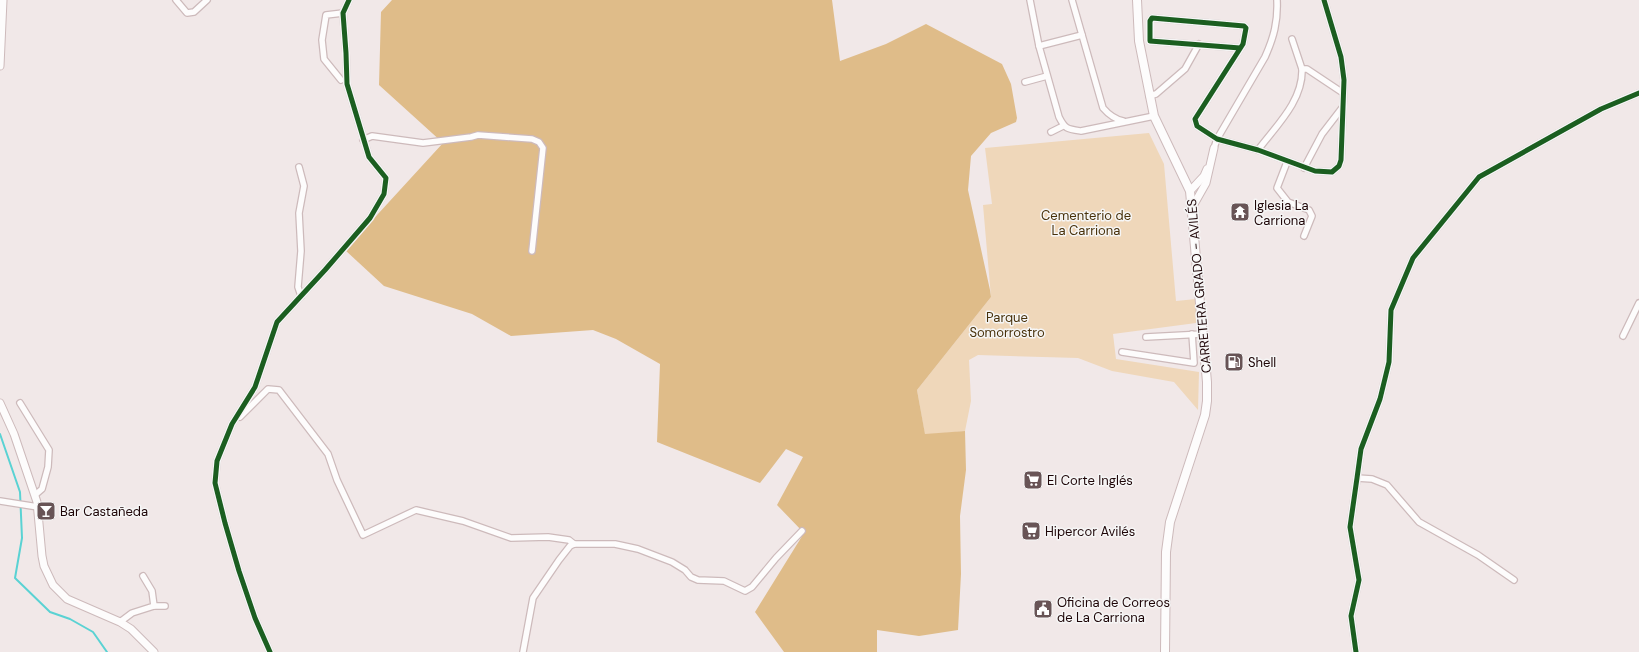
<svg xmlns="http://www.w3.org/2000/svg" width="1639" height="652" viewBox="0 0 1639 652" font-family="'DM Sans',sans-serif">
<rect width="100%" height="100%" fill="#f1e8e8"/>
<!-- green -->
<polygon fill="#efd7ba" points="1149,133 1164,164 1176,301 1196,299 1196,323 1113,334 1116,359 1199,372 1198,410 1174,382 1112,371 1078,358 978,355 969,360 971,401 965,431 925,435 917,390 991,297 983,205 992,204 985,148"/>
<!-- forest -->
<polygon fill="#dfbc89" points="392,0 832,0 840,61 886,44 926,24 1002,64 1011,84 1017,118 1016,122 991,133 971,156 968,190 990,290 991,297 917,390 925,434 965,431 966,470 960,516 961,574 958,630 919,636 877,630 877,652 784,652 755,612 804,533 777,505 803,457 786,449 760,483 657,442 660,364 616,339 593,330 511,336 472,314 384,286 345,250 443,143 379,85 381,12"/>
<g fill="none" stroke-linecap="round" stroke-linejoin="round">
<!-- stream -->
<polyline stroke="#5ad2d3" stroke-width="2" points="0,434 20,492 22,538 15,578 50,612 70,619 93,632 107,652"/>
<defs>
<g id="minor">
<polyline points="176,0 187,13 194,12 207,0"/>
<path d="M1030,0L1039,46L1059,117C1065,129 1067,129 1081,131L1154,116"/>
<path d="M1072,0L1103,108C1109,115 1115,119 1123,121"/>
<polyline points="1292,39 1302,69"/>
<polyline points="1039,46 1082,35"/>
<polyline points="1240,48 1150,41 1150,21 1152,18 1244,26 1246,28 1243,44 1195,119 1197,126 1217,139 1258,150 1315,171 1332,172 1339,166 1341,160 1344,80 1341,57 1324,0"/>
<polyline points="341,80 324,59 322,40 326,15 343,13"/>
<polyline points="1025,82 1047,76"/>
<polyline points="1149,96 1156,94 1185,69 1199,44"/>
<polyline points="1051,132 1063,126"/>
<polyline points="363,140 372,136 423,143 471,137 478,135 532,139 539,142 543,148 532,251"/>
<path d="M1214,148L1217,139L1265,57C1274,37 1278,21 1277,0"/>
<path d="M1258,150C1276,126 1303,101 1302,69H1307L1343,93"/>
<polyline points="1287,162 1277,188 1288,202 1309,210 1312,216 1304,236"/>
<polyline points="299,167 304,186 299,213 301,251 298,287 301,296"/>
<polyline points="1304,168 1322,134 1342,108"/>
<polyline points="1623,336 1639,303"/>
<polyline points="1146,337 1203,334"/>
<polyline points="1122,352 1194,363 1192,334"/>
<polyline points="20,403 49,450 48,467 42,489 35,495"/>
<polyline points="240,417 268,389 279,390 328,454 337,480 363,535 416,510 463,521 511,538 548,537 569,540 574,544"/>
<polyline points="1357,478 1372,479 1387,485 1419,522 1478,555 1514,580"/>
<polyline points="0,501 38,507"/>
<polyline points="154,606 165,606"/>
<polyline points="120,622 132,613 154,606 152,591 143,576"/>
<polyline points="270,652 255,618 239,571 225,523 215,483 217,461 232,424 255,387 277,322 325,270 370,218 384,194 386,178 369,157 347,84 346,53 343,13 349,0"/>
<polyline points="523,652 533,598 559,560 570,546 574,544 615,544 638,549 672,562 685,570 691,577 698,580 724,581 745,591 752,587 776,558 802,531"/>
<polyline points="1356,652 1351,616 1359,580 1350,527 1357,478 1361,449 1380,399 1389,362 1391,310 1413,258 1479,177 1601,109 1639,93"/>
</g>
<g id="tertiary">
<polyline points="0,66 3,0"/>
<polyline points="1190,191 1204,176 1207,169"/>
<polyline points="1193,206 1206,183 1214,148"/>
<polyline points="0,403 14,434 37,502 42,556 44,566 53,585 67,599 120,622 131,629 154,652"/>
</g>
<polyline id="secondary" points="1137,0 1139,41 1154,116 1190,191 1207,382 1207,401 1205,415 1170,522 1166,552 1165,652"/>
</defs>
<!-- minor casing -->
<use href="#minor" stroke="#cdbabb" stroke-width="8"/>
<!-- tertiary casing -->
<use href="#tertiary" stroke="#cdbabb" stroke-width="9"/>
<!-- secondary casing -->
<use href="#secondary" stroke="#cdbabb" stroke-width="10"/>
<!-- minor -->
<use href="#minor" stroke="#fdfcfc" stroke-width="5.5"/>
<!-- tertiary -->
<use href="#tertiary" stroke="#fdfcfc" stroke-width="7"/>
<!-- secondary -->
<use href="#secondary" stroke="#fdfcfc" stroke-width="8"/>
<defs>
<g id="cycleway">
<polyline points="1240,48 1150,41 1150,21 1152,18 1244,26 1246,28 1243,44 1195,119 1197,126 1217,139 1258,150 1315,171 1332,172 1339,166 1341,160 1344,80 1341,57 1324,0"/>
<polyline points="270,652 255,618 239,571 225,523 215,483 217,461 232,424 255,387 277,322 325,270 370,218 384,194 386,178 369,157 347,84 346,53 343,13 349,0"/>
<polyline points="1356,652 1351,616 1359,580 1350,527 1357,478 1361,449 1380,399 1389,362 1391,310 1413,258 1479,177 1601,109 1639,93"/>
</g>
</defs>
<!-- cycleway casing -->
<use href="#cycleway" stroke="#f6f6f6" stroke-width="8"/>
<!-- cycleway -->
<use href="#cycleway" stroke="#1b5e20" stroke-width="5"/>
</g>
<!-- icons -->
<defs>
<symbol id="temple-square" viewBox="-11 -11 22 22"><rect x="-9" y="-9" width="18" height="18" rx="4" fill="#685456" stroke="#f6f6f6"/><path d="M0-6L5-2H3V0L6.5 2.5H4V6H1.5V3h-3V6H-4V2.5H-6.5L-3 0V-2H-5Z" fill="#fff"/></symbol>
<symbol id="fuel-square" viewBox="-11 -11 22 22"><rect x="-9" y="-9" width="18" height="18" rx="4" fill="#685456" stroke="#f6f6f6"/><path d="M-5.5-6h7V0h2V4h1.3V-2.5L3-4.5l.8-.8L6-3V5H2.5V1h-1V6h-7ZM-4.2-4.7v3.2H.2V-4.7Z" fill="#fff"/></symbol>
<symbol id="supermarket-square" viewBox="-11 -11 22 22"><rect x="-9" y="-9" width="18" height="18" rx="4" fill="#685456" stroke="#f6f6f6"/><path d="M-6-5.5h2.5l.6 2H6L4.5 2H-2.5L-4.4-4H-6ZM-1.5 3.2a1.3 1.3 0 1 0 .1 0ZM3 3.2a1.3 1.3 0 1 0 .1 0Z" fill="#fff"/></symbol>
<symbol id="bar-square" viewBox="-11 -11 22 22"><rect x="-9" y="-9" width="18" height="18" rx="4" fill="#685456" stroke="#f6f6f6"/><path d="M-6-5H6L.8 .8V4.5H3.5V6h-7V4.5H-.8V.8Z" fill="#fff"/></symbol>
<symbol id="civic-square" viewBox="-11 -11 22 22"><rect x="-9" y="-9" width="18" height="18" rx="4" fill="#685456" stroke="#f6f6f6"/><path d="M-.6-6.5H3V-4.5H.6V-3L4-1V1h2V6H-6V1h2V-1L-.6-3ZM-1.2 2.5V6h2.4V2.5Z" fill="#fff"/></symbol>
</defs>
<g fill-rule="evenodd">
<use href="#temple-square" x="1229" y="201" width="22" height="22"/>
<use href="#fuel-square" x="1223" y="351" width="22" height="22"/>
<use href="#supermarket-square" x="1022" y="469" width="22" height="22"/>
<use href="#bar-square" x="35" y="500" width="22" height="22"/>
<use href="#supermarket-square" x="1020" y="520" width="22" height="22"/>
<use href="#civic-square" x="1032" y="598" width="22" height="22"/>
</g>
<g text-anchor="middle" dominant-baseline="central" stroke-width="3" stroke-linejoin="round" paint-order="stroke">
<!-- poi labels -->
<g font-size="13" fill="#1e0507" stroke="#f6f6f6" text-anchor="start">
<text x="1254" y="205">Iglesia La<tspan x="1254" dy="15">Carriona</tspan></text>
<text x="1248" y="362">Shell</text>
<text x="1047" y="480">El Corte Inglés</text>
<text x="60" y="511">Bar Castañeda</text>
<text x="1045" y="531">Hipercor Avilés</text>
<text x="1057" y="602">Oficina de Correos<tspan x="1057" dy="15">de La Carriona</tspan></text>
</g>
<!-- park labels -->
<g font-size="13" fill="#48310a" stroke="#f6f6f6">
<text x="1086" y="215">Cementerio de<tspan x="1086" dy="15">La Carriona</tspan></text>
<text x="1007" y="317">Parque<tspan x="1007" dy="15">Somorrostro</tspan></text>
</g>
<!-- street labels -->
<g font-size="13" fill="#1e0507" stroke="#f6f6f6">
<text transform="translate(1199 286) rotate(-95)">CARRETERA GRADO - AVILÉS</text>
</g>
</g>
</svg>
